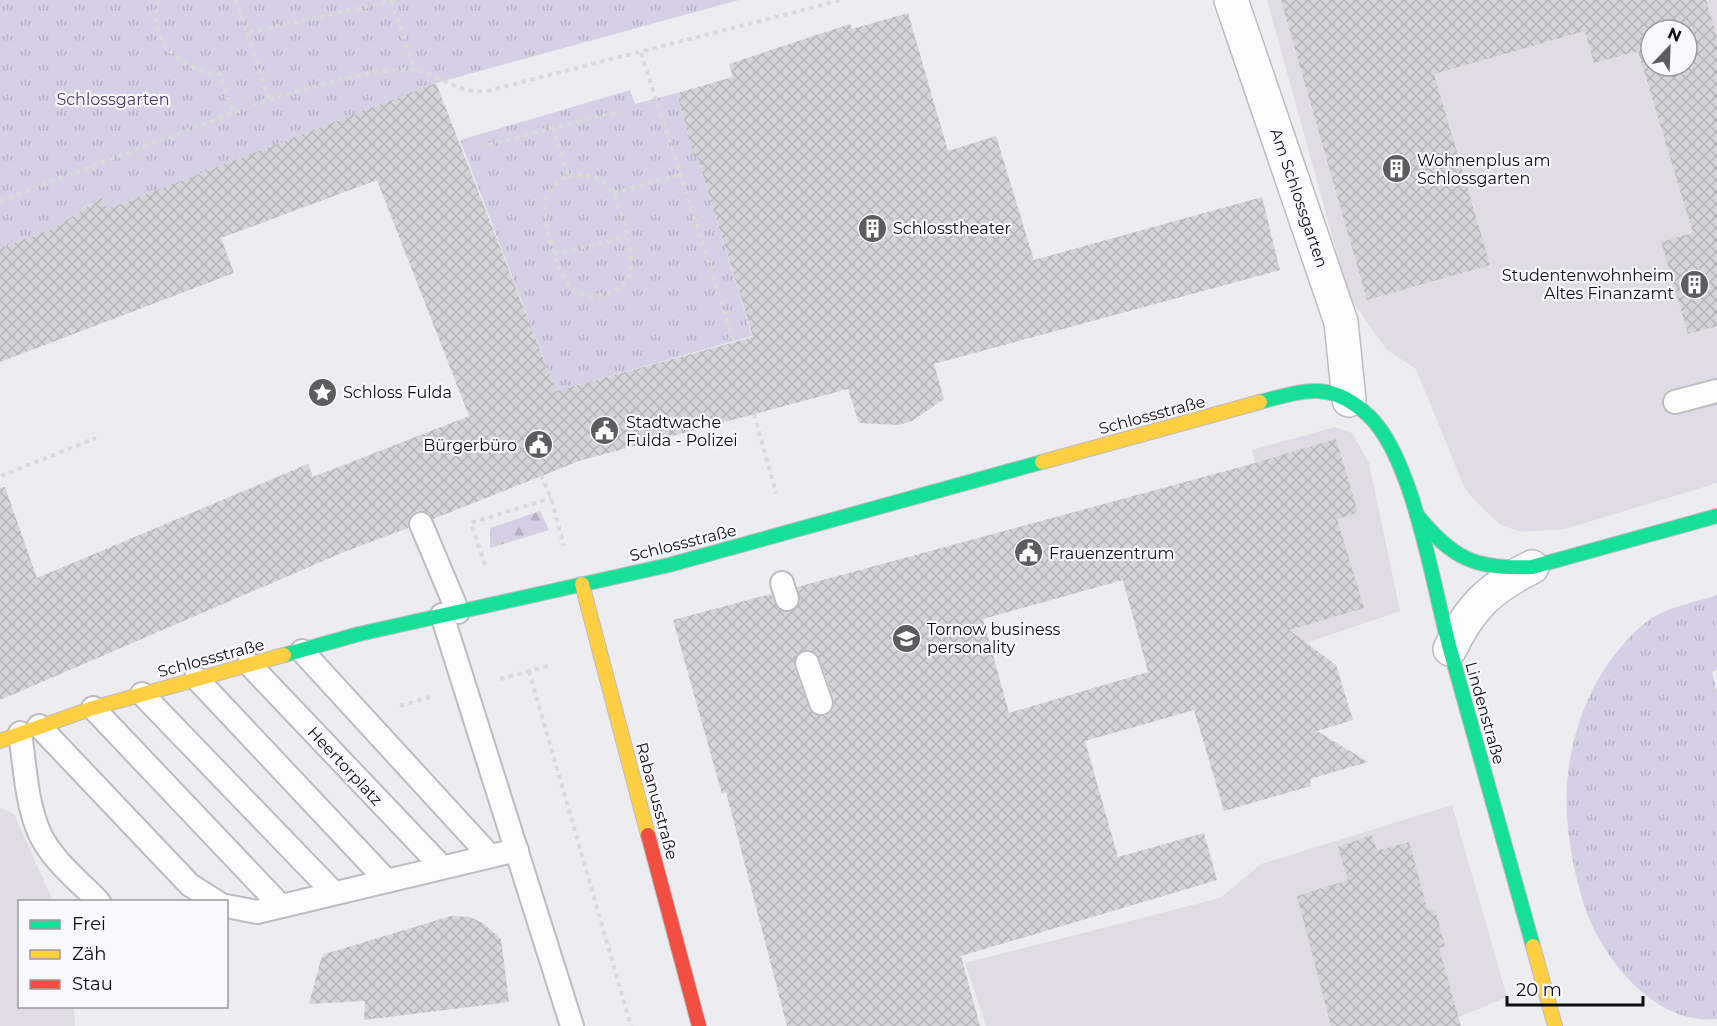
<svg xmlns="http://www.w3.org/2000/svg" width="1717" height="1026" viewBox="0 0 1717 1026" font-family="Montserrat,sans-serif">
<defs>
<pattern id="forest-firs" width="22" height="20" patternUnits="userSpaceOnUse" patternTransform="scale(1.5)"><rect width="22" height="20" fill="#d5cfe6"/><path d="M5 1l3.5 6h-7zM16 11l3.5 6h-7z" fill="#b6b1c4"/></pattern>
<pattern id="park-tufts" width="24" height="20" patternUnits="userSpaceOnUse" patternTransform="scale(1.5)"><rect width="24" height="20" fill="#d5d0e6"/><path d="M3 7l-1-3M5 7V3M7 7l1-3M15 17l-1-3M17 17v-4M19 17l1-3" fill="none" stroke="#b6b1c4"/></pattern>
<pattern id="building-cross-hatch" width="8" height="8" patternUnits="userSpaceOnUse" patternTransform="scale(1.5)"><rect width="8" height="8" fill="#d4d3d7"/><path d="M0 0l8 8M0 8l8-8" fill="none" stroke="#b5b4b8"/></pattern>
</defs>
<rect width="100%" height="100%" fill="#edecf0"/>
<!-- built -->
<g fill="#dfdce6" fill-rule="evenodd">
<path d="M1267,0H1717V483L1565,529L1522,532L1501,525L1483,509L1465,489L1416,369L1387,350L1349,297ZM1651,30H1687V66H1651Z"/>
<polygon points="1335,427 1352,433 1369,463 1400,611 1188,683 1255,463 1252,450"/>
<polygon points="1452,805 1507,997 1459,1017 1428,1026 986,1026 965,963 1220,898 1261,864"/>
<polygon points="0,808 14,814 53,901 20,902 20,1006 74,1007 75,1026 0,1026"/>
</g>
<!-- forest -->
<polygon fill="url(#forest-firs)" points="540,511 549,530 490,548 490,528"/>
<!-- park -->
<g fill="url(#park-tufts)">
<polygon points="0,0 739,0 436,83 107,209 100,198 56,227 0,249"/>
<polygon points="630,90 635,104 677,93 694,158 697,156 752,336 556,391 460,140"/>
<path d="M1717,595V670L1712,672L1717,691V1019C1652,1026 1598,952 1583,902C1575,875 1569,845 1567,817C1563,760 1581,696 1617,652C1628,638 1641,624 1657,615C1675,606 1698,601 1717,595Z"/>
</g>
<!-- building -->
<g fill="url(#building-cross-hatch)" fill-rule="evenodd">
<path d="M1281,0H1706L1717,37V326L1688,334L1661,242L1693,233L1638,51L1594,63L1585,31L1434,74L1490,265L1367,300ZM1651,30H1687V66H1651Z"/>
<polygon points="908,13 948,151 996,136 1034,260 1262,197 1280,270 934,364 944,399 912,421 899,425 859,423 848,389 582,460 433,519 429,513 416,511 410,516 408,528 344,552 0,700 0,488 5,487 37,578 308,464 313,477 469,416 377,180 221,238 234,273 0,362 0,249 56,227 101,198 107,209 436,83 556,391 753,337 697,156 694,158 677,93 733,77 729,64 850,24 852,29"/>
<path d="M1336,439L1358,513L1337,519L1364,608L1289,630L1336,665L1353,720L1317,731L1368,762L1310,779L1311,786L1224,811L1194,710L1085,741L1118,857L1204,833L1217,880L961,956L980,1026H787L726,792L722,794L673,620L771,594L777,608L790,612L800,603L797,587L1255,463ZM1123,580L1148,672L1009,713L983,619ZM810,650L819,658L834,699L832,711L825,716H818L809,708L794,667L797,654Z"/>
<polygon points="1372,835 1377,851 1409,842 1428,911 1435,909 1445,946 1439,948 1461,1026 1331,1026 1297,896 1348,880 1338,847"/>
<polygon points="451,916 470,917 483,923 501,939 509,1002 364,1020 365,1001 309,1004 321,959 325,954"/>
</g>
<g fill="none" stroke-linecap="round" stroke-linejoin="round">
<defs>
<g id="lane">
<polyline points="1675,402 1717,391"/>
<polyline points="421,524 458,612"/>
<polyline points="782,583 787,599"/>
<polyline points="442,615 572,1026"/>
<polyline points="302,651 490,856"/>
<polyline points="807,663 821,703"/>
<polyline points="249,664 442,867"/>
<polyline points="196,678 387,881"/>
<polyline points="142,694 334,893"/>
<polyline points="93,708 281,906"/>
<polyline points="39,726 190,885 217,902"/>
<path d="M20,733C25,765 26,804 40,834C52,860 79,881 99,902"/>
<polyline points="226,906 257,912 517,850"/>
</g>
<g id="street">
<polyline points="1231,0 1341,322 1349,400"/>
<path d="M1450,649C1470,607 1490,588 1532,567"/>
</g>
<g id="fast">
<path d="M1260,402C1305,390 1331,380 1369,416C1414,459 1433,587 1450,649C1477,748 1505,847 1533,946"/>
<path d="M1417,515C1452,558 1475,570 1532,567L1717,516"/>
<polyline points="284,655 359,634 669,565 1042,462"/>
</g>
<g id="slow">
<polyline points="1042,462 1260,402"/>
<polyline points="582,584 648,835"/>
<polyline points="0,741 93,708 284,655"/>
<polyline points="1533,946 1555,1026"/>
</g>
<polyline id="jam" points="648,835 699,1026"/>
</defs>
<!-- lane casing -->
<use href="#lane" stroke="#bdbcc0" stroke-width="26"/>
<!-- street casing -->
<use href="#street" stroke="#bdbcc0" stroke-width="36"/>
<!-- fast casing -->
<use href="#fast" stroke="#bdbcc0" stroke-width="16"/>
<!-- slow casing -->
<use href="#slow" stroke="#bdbcc0" stroke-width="16"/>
<!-- jam casing -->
<use href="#jam" stroke="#bdbcc0" stroke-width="16"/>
<!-- path -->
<g stroke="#d9d9da" stroke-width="4" stroke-dasharray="4.5 4.5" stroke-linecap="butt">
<path d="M158,0C148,43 180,70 220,74L233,112"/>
<polyline points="236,0 247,33"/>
<polyline points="391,1 416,71"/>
<polyline points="641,53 734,341"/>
<path d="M269,99C311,89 371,67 413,70C441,73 451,93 487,91L842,0"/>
<polyline points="489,145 553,128"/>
<path d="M568,176C582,174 596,175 607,185C618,195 631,243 631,259C632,273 625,287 612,292C569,309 558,270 550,239C547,226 542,211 546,198C550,188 559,181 568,176L553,128L617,112"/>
<polyline points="613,193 678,175"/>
<polyline points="0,201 269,99 247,33 396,0"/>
<polyline points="554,254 626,237"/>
<polyline points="754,414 776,493"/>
<polyline points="541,475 551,498 564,546"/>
<polyline points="1,476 96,438"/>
<polyline points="485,565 471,523 551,498"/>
<polyline points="529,671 631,1026"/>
<polyline points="500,679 551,665"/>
<polyline points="400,706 430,697"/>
</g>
<!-- lane -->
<use href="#lane" stroke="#fcfcfd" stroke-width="22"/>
<!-- street -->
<use href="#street" stroke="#fcfcfd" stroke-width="33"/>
<!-- fast -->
<use href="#fast" stroke="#16e098" stroke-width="14"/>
<!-- slow -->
<use href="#slow" stroke="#ffcf43" stroke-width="14"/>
<!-- jam -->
<use href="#jam" stroke="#f24e42" stroke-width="14"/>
</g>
<!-- icons -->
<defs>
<symbol id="building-disc" viewBox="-11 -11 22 22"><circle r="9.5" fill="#5d5c5f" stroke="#f9f8fe"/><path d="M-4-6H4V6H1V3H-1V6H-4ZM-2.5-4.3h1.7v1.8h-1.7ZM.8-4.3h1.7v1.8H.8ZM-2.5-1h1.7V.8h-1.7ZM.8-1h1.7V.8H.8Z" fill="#fff"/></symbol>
<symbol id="sight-disc" viewBox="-11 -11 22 22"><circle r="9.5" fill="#5d5c5f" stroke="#f9f8fe"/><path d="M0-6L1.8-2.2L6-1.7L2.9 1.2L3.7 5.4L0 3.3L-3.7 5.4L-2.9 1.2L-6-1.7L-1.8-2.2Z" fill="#fff"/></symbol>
<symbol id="civic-disc" viewBox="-11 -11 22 22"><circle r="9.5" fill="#5d5c5f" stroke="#f9f8fe"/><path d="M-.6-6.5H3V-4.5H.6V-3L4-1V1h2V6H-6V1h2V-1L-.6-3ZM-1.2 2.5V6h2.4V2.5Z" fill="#fff"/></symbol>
<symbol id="school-disc" viewBox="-11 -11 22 22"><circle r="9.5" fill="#5d5c5f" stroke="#f9f8fe"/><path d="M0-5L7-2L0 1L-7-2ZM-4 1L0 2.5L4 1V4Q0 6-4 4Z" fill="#fff"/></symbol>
</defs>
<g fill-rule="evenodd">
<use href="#building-disc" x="1380" y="152" width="33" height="33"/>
<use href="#building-disc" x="856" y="212" width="33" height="33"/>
<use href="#building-disc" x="1678" y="268" width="33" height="33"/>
<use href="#sight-disc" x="306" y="376" width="33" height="33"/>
<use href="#civic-disc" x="588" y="414" width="33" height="33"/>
<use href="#civic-disc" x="522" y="428" width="33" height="33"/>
<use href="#civic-disc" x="1012" y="536" width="33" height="33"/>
<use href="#school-disc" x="890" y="622" width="33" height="33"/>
</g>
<g text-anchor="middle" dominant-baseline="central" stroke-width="4.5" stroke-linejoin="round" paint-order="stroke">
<!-- park labels -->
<g font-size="16" fill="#4a3b6d" stroke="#f9f8fe">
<text x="113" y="99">Schlossgarten</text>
</g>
<!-- poi labels -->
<g font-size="16" fill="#0f0e11" stroke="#f9f8fe" text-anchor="start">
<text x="1417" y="160">Wohnenplus am<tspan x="1417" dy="18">Schlossgarten</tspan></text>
<text x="893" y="228">Schlosstheater</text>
<text x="1674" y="275" text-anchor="end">Studentenwohnheim<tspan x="1674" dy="18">Altes Finanzamt</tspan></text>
<text x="343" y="392">Schloss Fulda</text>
<text x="626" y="422">Stadtwache<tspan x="626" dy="18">Fulda - Polizei</tspan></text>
<text x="517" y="445" text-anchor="end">Bürgerbüro</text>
<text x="1049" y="553">Frauenzentrum</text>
<text x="927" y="629">Tornow business<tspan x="927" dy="18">personality</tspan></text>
</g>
<!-- street labels -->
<g font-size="16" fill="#0f0e11" stroke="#f9f8fe">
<text transform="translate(1299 198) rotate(71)">Am Schlossgarten</text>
<text transform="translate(1152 415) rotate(-15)">Schlossstraße</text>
<text transform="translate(683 543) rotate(-14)">Schlossstraße</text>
<text transform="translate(211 658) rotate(-15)">Schlossstraße</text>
<text transform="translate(1485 713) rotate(74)">Lindenstraße</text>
<text transform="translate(345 766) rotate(47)">Heertorplatz</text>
<text transform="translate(657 801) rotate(75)">Rabanusstraße</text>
</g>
</g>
<!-- legend -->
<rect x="18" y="900" width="210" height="108" fill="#f9f8fe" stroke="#9b9a9f" stroke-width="1.5"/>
<rect x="30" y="920" width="30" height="9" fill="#16e098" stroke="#9b9a9f" stroke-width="1.5"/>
<text x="72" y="930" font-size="18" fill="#0f0e11">Frei</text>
<rect x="30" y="950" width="30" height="9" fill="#ffcf43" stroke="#9b9a9f" stroke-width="1.5"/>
<text x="72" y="960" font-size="18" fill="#0f0e11">Zäh</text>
<rect x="30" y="980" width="30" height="9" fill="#f24e42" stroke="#9b9a9f" stroke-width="1.5"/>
<text x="72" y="990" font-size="18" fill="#0f0e11">Stau</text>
<!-- north arrow -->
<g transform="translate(1669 48) rotate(23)"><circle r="28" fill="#f9f8fe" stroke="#9b9a9f" stroke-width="1.5"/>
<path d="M0-4.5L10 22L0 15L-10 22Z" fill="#5d5c5f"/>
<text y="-9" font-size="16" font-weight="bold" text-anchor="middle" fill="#0f0e11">N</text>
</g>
<!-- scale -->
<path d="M1507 996v9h136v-9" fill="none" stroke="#0f0e11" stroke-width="3"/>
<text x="1516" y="996" font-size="18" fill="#0f0e11" stroke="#f9f8fe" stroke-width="4.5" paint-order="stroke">20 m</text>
</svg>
